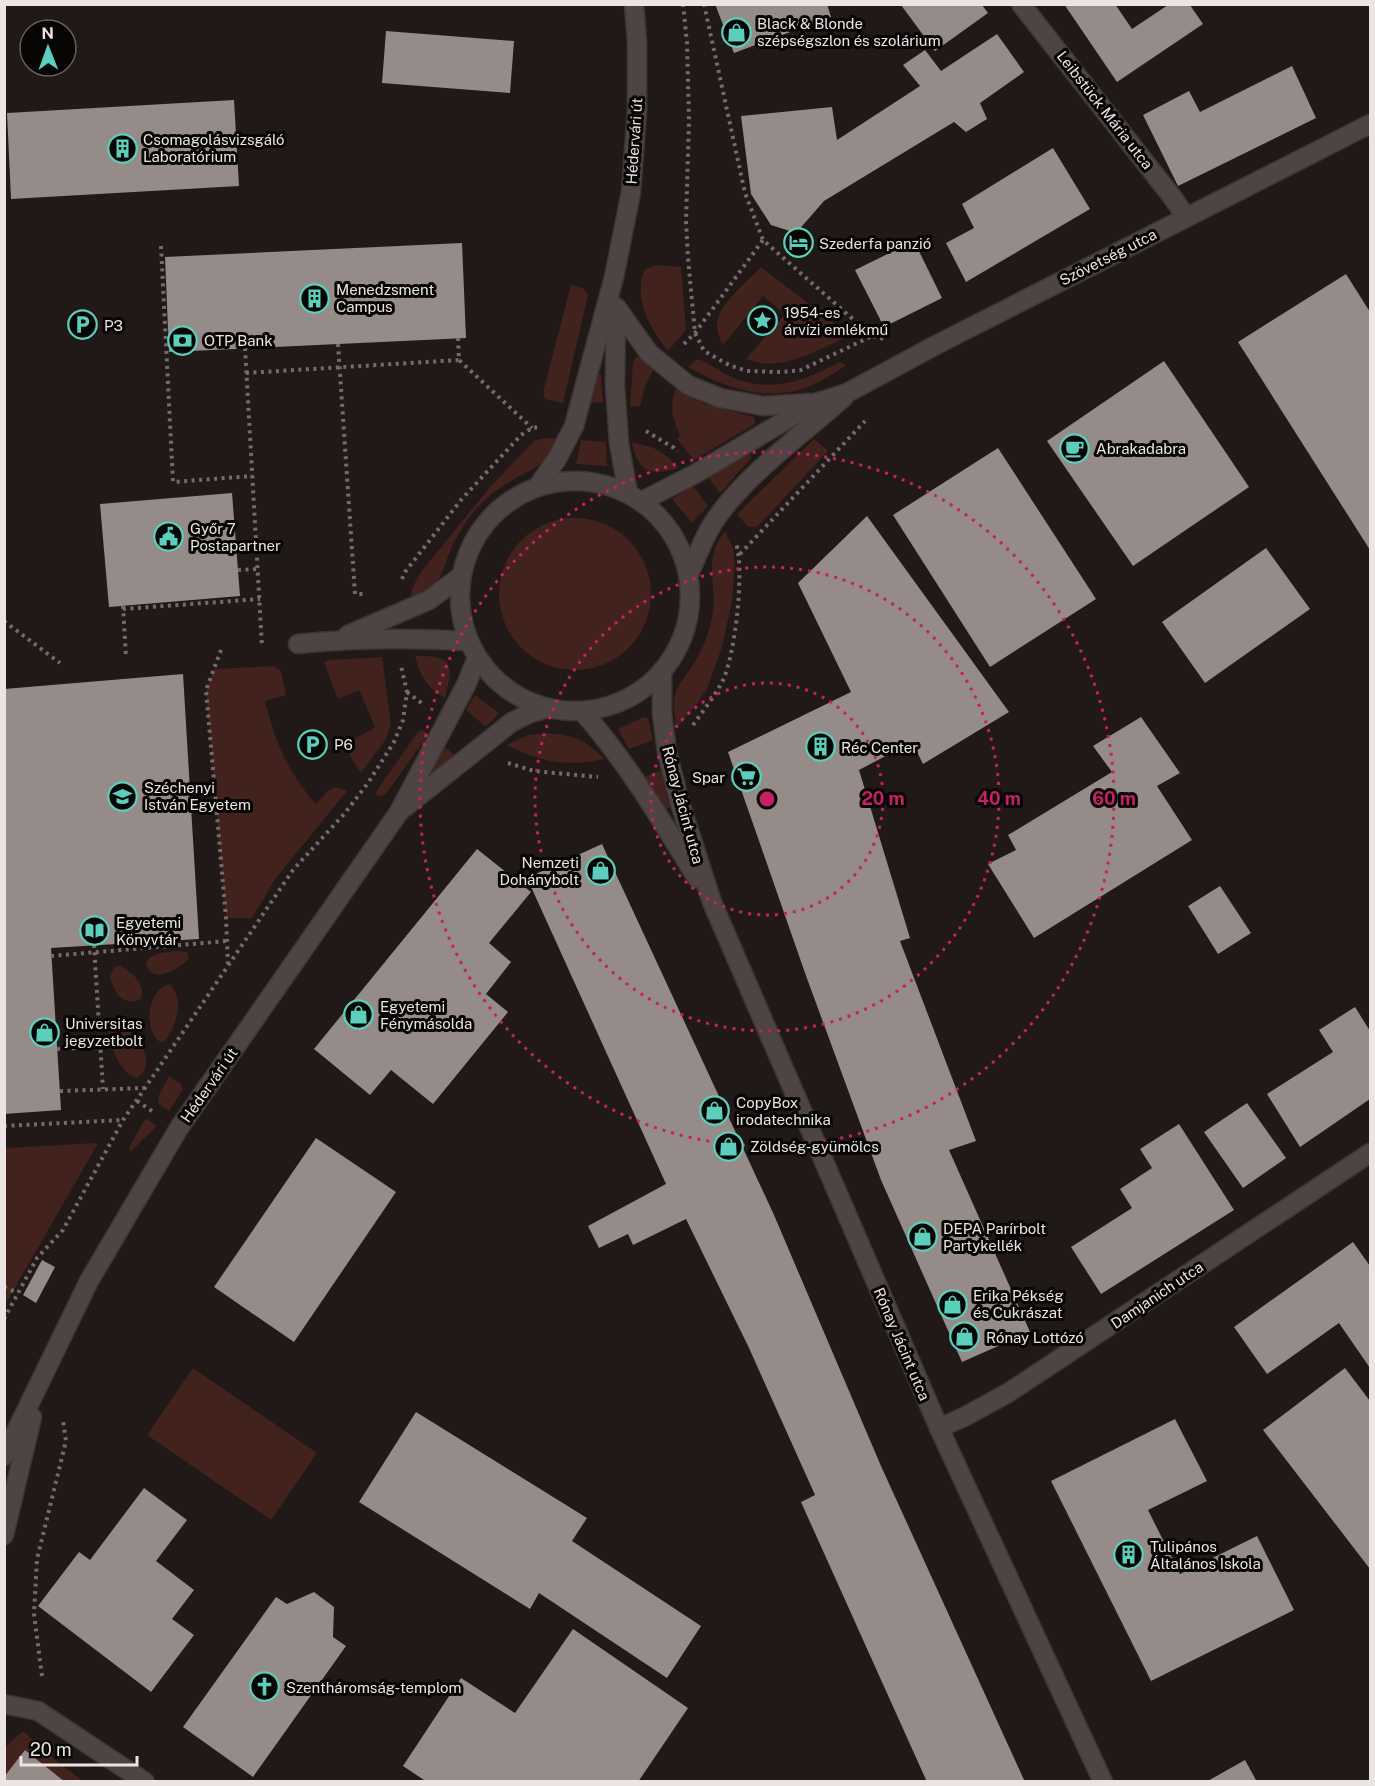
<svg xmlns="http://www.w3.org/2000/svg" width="1375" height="1786" viewBox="0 0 1375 1786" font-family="'Public Sans',sans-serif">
<rect width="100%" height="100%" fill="#201917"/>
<!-- green -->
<g fill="#41221c">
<path d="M656,265L681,267L686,330L668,351C650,329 632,297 645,269Z"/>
<path d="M761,267L844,331L845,337C837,342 828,346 819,350C794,361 773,369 746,359L785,314L763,296L723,345C719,337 715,327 718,318C723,301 749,280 761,267Z"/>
<polygon points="571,285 583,288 588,295 563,403 545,399 543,392"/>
<polygon points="637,356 643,358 653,370 644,389 640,406 630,407 633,362"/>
<path d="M697,359C708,361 721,373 733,378C774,393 804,381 840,362L847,365C835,372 824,380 811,386C768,403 726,389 688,367Z"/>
<polygon points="597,374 601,374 603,403 590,402"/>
<path d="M675,389L704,404L754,417L755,424L694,460L677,439L680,435C672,418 670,407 675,389Z"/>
<path d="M556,438C547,468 531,468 508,483C495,491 482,501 473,513C466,521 460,531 455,540C446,557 443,581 427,593C423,597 416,599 410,602L412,589L420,573L491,486L534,441L539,439Z"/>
<polygon points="814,439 828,451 762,522 756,527 748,527 737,514"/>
<polygon points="581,440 606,442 607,466 576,464"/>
<path d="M632,443C655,446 663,451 679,468C653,476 637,473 632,443Z"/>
<polygon points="749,454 752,457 720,493 708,477"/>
<polygon points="693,486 708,506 692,523 672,499"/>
<circle cx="575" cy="594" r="76"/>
<path d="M725,531L733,548L735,563L732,601L722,647L707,689L696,705L676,729C675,717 672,703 676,692C679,683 686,676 691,668C701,653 709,635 712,617C719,583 701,562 725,531Z"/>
<path d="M415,656C453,655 454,664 445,698C427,688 420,675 415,656Z"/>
<path d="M382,657L391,724L386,739L361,773C340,741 346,745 375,727L359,690L340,698L337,697L324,662L329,660Z"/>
<path d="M274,666L281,671L286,695L265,701C275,741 288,773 316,804L329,790L335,787L347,791L276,878L252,918H226L206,690L214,669Z"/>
<polygon points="475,695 499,713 486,727 466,710"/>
<polygon points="644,717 648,718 653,740 629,749 618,729"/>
<polygon points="423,730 429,734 385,795 379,796 375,793 418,732"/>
<path d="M546,733C570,734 588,740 604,759C568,768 538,761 506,745L528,735Z"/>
<polygon points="445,747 454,755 434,772 432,770"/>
<polygon points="661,770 670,808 664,810 645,777"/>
<path d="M175,951L187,952L189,958C180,969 151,986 146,963C152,952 163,953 175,951Z"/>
<path d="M120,966C132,972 146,984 141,999C123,1007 114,993 110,977L114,967Z"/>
<path d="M169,984C186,997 176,1028 164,1042H160C143,1029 147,991 169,984Z"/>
<path d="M111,1018H117L120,1021C133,1033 161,1062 137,1078C119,1074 103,1035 111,1018Z"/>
<polygon points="169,1076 180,1083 183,1089 169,1111 159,1104 158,1097"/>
<polygon points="147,1119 157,1126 130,1152 130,1146 144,1121"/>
<polygon points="95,1143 97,1145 5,1305 5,1148"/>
<polygon points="193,1368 317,1453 271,1520 147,1435"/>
<polygon points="23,1731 54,1759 83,1781 5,1782 5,1747"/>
</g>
<!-- building -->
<g fill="#958b89">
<polygon points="715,4 827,4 831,17 734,53"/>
<polygon points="1064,4 1115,4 1132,29 1168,5 1190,5 1203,24 1117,82"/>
<polygon points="901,5 982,5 988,13 935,51"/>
<polygon points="386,31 514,41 510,93 382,83"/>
<polygon points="997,34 1024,72 980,103 987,119 966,132 954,122 824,201 796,233 771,225 751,194 741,116 832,107 837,140 920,86 903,65 925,50 941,71"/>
<polygon points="1292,66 1316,118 1178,186 1143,115 1189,91 1200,112"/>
<polygon points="234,100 239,186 11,199 7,113"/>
<polygon points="1053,148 1090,209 966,282 946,243 974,228 962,204"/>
<polygon points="914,241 942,298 884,327 855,270"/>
<polygon points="462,243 466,338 169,352 165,257"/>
<polygon points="1346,274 1370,312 1370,550 1238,342"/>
<polygon points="1164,361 1249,487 1133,566 1047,441"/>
<polygon points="998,448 1096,599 990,667 893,515"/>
<polygon points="232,493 240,596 109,607 100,504"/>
<polygon points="867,516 1009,712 923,764 912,742 859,770 910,938 900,941 976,1141 949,1150 1030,1332 962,1362 881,1180 805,973 728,752 851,692 798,583"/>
<polygon points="1266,548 1310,609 1205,683 1162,622"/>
<polygon points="183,674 199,939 51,948 61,1110 4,1114 4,689"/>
<polygon points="1141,717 1180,773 1157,786 1192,840 1034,938 988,864 1016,850 1008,835 1112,772 1093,746"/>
<polygon points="602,844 774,1215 881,1466 1025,1782 927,1782 801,1502 815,1495 749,1348 686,1219 633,1245 628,1234 599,1248 588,1226 666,1184 527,878"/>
<polygon points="477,849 531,892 489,943 511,962 486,994 508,1012 433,1104 391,1070 370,1095 314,1049"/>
<polygon points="1220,886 1251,933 1218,954 1188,906"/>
<polygon points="1355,1007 1370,1031 1370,1099 1300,1147 1267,1094 1333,1052 1319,1030"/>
<polygon points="1247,1103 1286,1158 1243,1188 1204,1132"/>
<polygon points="1179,1124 1234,1210 1101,1294 1071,1247 1132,1208 1120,1189 1152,1168 1140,1149"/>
<polygon points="316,1138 396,1192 294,1342 214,1287"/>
<polygon points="1353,1242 1370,1266 1370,1368 1339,1323 1267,1374 1234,1327"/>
<polygon points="42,1260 55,1267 36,1303 23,1295"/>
<polygon points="1345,1368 1370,1401 1370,1569 1263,1430"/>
<polygon points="416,1412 587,1518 572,1541 701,1626 667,1678 539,1593 530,1609 359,1502"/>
<polygon points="1175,1419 1207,1481 1148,1510 1180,1574 1257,1536 1294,1610 1151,1681 1051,1481"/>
<polygon points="144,1488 187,1520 156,1561 194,1590 172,1619 194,1635 151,1692 38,1606 79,1552 90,1560"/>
<polygon points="314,1592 334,1607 333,1637 346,1646 253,1777 183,1727 276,1597 287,1604"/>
<polygon points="573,1629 688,1708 638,1782 427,1782 403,1766 461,1678 515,1713"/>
<polygon points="25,1750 65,1782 4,1782 4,1777"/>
<polygon points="1245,1760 1257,1782 1206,1782"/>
</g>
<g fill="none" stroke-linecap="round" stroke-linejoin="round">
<defs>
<g id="service">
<polyline points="348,635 429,600 460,577"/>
<path d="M298,644C355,638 411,638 468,641"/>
</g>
<g id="minor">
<polyline points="1021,4 1173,198 1186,217"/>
<polyline points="662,671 662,714 667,752 680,803 712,902 939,1428 1103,1782"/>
<path d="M582,711C627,762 661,820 697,878"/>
<polyline points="939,1428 964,1417 1008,1393 1370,1153"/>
<polyline points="4,1704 38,1711 145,1782"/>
</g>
<g id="tertiary">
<polyline points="616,307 615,386 619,443 628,493"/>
<polyline points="617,308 649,353 688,385 720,398 763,406 810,403"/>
<circle cx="575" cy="596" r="115"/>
<polyline points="538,486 557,459 574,426 614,277 631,192 637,111 637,42 634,4"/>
<polyline points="642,501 695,474 815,403 847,393 936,345 1370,124"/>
<path d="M689,574C698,554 706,531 720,513C753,469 803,434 844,397"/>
<polyline points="405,807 512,722 528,714 547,708"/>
<polyline points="4,1456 89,1281 179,1128 399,812 466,685 477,658"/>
<polyline points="4,1535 32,1417"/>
</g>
</defs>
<!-- service casing -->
<use href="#service" stroke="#3b3635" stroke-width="21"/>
<!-- minor casing -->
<use href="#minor" stroke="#3b3635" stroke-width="21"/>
<!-- tertiary casing -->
<use href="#tertiary" stroke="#3b3635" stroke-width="21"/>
<!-- path -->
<g stroke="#736c6b" stroke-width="4" stroke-dasharray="3 4.5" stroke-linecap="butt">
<polyline points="683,4 687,43 689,120 686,221 688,258 695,333 704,351 729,365 747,371 782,372 801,370 872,336"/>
<polyline points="704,4 745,193 763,240 872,336 884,339"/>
<polyline points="161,246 173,482 252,476"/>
<polyline points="458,338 459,360 532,428"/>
<polyline points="338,344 355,594 366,594"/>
<polyline points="684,344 695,333 763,240"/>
<polyline points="245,348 262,647"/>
<polyline points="246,373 459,360"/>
<polyline points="646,431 674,448 677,452"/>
<polyline points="740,554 865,421"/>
<polyline points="238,570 258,569"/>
<polyline points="402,579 405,572 461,500 521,435 532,428 540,427"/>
<polyline points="123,606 126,657"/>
<polyline points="123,609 260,599"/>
<polyline points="4,621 60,663"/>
<polyline points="221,650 206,690 226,918 228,964"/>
<polyline points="407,692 423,704"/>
<path d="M693,725C703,711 714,697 722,682C735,658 745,569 736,543"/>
<polyline points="508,763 534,771 598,777"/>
<polyline points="94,945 103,1089"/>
<polyline points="51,956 227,941"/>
<polyline points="57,1049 101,1047"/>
<polyline points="60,1091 145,1088"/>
<polyline points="137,1101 155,1113"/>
<polyline points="4,1126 123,1120"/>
<polyline points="4,1287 18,1293"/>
<polyline points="4,1319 37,1258 63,1230 123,1120 145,1088 293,870 345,813 368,783 394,742 403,720 407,692 401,666"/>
<polyline points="42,1676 34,1614 37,1559 66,1441 63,1421"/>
</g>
<!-- service -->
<use href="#service" stroke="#4d4443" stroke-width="18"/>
<!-- minor -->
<use href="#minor" stroke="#4d4443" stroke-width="18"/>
<!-- tertiary -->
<use href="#tertiary" stroke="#4d4443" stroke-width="18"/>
</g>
<!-- distance rings -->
<g fill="none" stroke="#c42262" stroke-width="3" stroke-dasharray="3 6">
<circle cx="767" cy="799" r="116"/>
<circle cx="767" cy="799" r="232"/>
<circle cx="767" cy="799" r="347"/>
</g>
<!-- icons -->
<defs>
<symbol id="shop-ring" viewBox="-11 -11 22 22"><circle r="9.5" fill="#080505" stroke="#5bcebc" stroke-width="1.5"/><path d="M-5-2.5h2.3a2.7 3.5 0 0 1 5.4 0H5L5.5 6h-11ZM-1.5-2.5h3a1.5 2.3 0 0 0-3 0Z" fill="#5bcebc"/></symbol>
<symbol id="building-ring" viewBox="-11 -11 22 22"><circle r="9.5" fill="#080505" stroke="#5bcebc" stroke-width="1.5"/><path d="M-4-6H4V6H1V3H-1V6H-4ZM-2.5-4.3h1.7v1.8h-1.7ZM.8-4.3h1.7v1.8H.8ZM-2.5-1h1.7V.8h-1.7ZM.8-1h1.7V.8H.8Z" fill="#5bcebc"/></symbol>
<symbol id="hotel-ring" viewBox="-11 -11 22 22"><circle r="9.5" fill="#080505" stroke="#5bcebc" stroke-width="1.5"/><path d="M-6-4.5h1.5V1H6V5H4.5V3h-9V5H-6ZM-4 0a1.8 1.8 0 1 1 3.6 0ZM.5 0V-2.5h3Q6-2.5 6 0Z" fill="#5bcebc"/></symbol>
<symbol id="sight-ring" viewBox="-11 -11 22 22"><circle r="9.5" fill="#080505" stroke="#5bcebc" stroke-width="1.5"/><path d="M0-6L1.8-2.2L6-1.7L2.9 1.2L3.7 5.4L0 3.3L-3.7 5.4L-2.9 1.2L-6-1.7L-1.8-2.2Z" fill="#5bcebc"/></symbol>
<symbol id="parking-ring" viewBox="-11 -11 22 22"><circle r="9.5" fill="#080505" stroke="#5bcebc" stroke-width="1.5"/><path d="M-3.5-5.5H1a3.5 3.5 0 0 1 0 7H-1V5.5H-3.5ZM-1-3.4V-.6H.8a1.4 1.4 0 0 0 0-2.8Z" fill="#5bcebc"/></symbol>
<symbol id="bank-ring" viewBox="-11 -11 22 22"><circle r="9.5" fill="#080505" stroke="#5bcebc" stroke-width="1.5"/><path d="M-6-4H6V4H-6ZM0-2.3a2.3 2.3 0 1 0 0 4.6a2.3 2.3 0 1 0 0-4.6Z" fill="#5bcebc"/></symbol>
<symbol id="cafe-ring" viewBox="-11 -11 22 22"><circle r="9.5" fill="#080505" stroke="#5bcebc" stroke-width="1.5"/><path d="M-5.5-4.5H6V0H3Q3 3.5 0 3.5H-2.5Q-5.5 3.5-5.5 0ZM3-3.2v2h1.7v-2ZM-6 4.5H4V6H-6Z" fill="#5bcebc"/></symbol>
<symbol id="civic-ring" viewBox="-11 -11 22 22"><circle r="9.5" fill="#080505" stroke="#5bcebc" stroke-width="1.5"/><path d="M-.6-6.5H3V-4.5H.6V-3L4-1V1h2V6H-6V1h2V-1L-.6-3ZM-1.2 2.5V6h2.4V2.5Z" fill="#5bcebc"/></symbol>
<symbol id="supermarket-ring" viewBox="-11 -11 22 22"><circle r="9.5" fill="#080505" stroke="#5bcebc" stroke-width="1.5"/><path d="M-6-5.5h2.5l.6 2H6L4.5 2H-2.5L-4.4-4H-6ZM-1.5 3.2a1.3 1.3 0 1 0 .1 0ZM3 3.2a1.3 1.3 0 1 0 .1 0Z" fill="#5bcebc"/></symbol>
<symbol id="university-ring" viewBox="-11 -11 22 22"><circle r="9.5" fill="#080505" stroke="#5bcebc" stroke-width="1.5"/><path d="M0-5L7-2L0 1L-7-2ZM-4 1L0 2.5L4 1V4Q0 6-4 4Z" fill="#5bcebc"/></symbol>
<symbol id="library-ring" viewBox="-11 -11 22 22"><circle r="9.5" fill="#080505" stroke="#5bcebc" stroke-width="1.5"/><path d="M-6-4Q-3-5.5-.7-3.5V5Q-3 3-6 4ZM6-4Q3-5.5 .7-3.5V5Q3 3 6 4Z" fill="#5bcebc"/></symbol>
<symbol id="church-ring" viewBox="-11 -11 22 22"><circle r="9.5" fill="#080505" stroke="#5bcebc" stroke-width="1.5"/><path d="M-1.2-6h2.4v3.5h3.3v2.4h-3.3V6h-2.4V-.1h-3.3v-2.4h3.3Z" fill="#5bcebc"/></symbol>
</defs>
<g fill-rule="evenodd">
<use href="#shop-ring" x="720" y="16" width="33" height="33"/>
<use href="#building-ring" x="106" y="132" width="33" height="33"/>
<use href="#hotel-ring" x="782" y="226" width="33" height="33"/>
<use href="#building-ring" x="298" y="282" width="33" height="33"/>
<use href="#sight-ring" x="746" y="304" width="33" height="33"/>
<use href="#parking-ring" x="66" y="308" width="33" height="33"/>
<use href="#bank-ring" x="166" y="324" width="33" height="33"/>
<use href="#cafe-ring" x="1058" y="432" width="33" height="33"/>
<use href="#civic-ring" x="152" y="520" width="33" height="33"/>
<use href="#parking-ring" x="296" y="728" width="33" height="33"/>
<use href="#building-ring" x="804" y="730" width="33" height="33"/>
<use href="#supermarket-ring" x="730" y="760" width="33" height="33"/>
<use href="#university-ring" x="106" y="780" width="33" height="33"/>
<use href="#shop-ring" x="584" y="854" width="33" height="33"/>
<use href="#library-ring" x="78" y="914" width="33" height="33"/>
<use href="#shop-ring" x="342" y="998" width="33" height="33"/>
<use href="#shop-ring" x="28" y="1016" width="33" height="33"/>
<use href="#shop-ring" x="698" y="1094" width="33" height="33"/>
<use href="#shop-ring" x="712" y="1130" width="33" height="33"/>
<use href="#shop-ring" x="906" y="1220" width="33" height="33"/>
<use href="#shop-ring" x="936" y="1288" width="33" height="33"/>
<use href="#shop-ring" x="948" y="1320" width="33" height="33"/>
<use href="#building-ring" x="1112" y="1538" width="33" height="33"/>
<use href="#church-ring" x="248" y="1670" width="33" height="33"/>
</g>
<g text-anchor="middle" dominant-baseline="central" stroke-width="6" stroke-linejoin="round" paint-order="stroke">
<!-- poi labels -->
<g font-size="15" fill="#eae5e4" stroke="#080505" text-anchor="start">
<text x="757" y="23">Black &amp; Blonde<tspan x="757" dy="17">szépségszlon és szolárium</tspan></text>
<text x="143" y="139">Csomagolásvizsgáló<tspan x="143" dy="17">Laboratórium</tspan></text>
<text x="819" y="243">Szederfa panzió</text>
<text x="336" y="289">Menedzsment<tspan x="336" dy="17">Campus</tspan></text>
<text x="784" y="312">1954-es<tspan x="784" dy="17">árvízi emlékmű</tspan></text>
<text x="104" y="325">P3</text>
<text x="204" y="340">OTP Bank</text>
<text x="1096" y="448">Abrakadabra</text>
<text x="190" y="528">Győr 7<tspan x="190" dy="17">Postapartner</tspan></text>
<text x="334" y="744">P6</text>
<text x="841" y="747">Réc Center</text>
<text x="725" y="777" text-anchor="end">Spar</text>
<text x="144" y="787">Széchenyi<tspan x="144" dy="17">István Egyetem</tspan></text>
<text x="579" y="862" text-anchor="end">Nemzeti<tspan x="579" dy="17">Dohánybolt</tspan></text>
<text x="116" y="922">Egyetemi<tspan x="116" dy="17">Könyvtár</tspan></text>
<text x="380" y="1006">Egyetemi<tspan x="380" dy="17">Fénymásolda</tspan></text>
<text x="65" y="1023">Universitas<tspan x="65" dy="17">jegyzetbolt</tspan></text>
<text x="736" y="1102">CopyBox<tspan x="736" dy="17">irodatechnika</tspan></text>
<text x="750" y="1146">Zöldség-gyümölcs</text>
<text x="943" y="1228">DEPA Parírbolt<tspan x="943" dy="17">Partykellék</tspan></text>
<text x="973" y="1295">Erika Pékség<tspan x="973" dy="17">és Cukrászat</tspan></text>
<text x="986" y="1337">Rónay Lottózó</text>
<text x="1150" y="1546">Tulipános<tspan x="1150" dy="17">Általános Iskola</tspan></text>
<text x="286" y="1687">Szentháromság-templom</text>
</g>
<!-- street labels -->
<g font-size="15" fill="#eae5e4" stroke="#080505">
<text transform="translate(1105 110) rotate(52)">Leibstück Mária utca</text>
<text transform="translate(634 141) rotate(-86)">Hédervári út</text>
<text transform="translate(1108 257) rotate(-27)">Szövetség utca</text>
<text transform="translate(683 805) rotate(75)">Rónay Jácint utca</text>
<text transform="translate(209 1085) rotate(-55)">Hédervári út</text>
<text transform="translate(1157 1295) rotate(-34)">Damjanich utca</text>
<text transform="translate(902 1344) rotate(67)">Rónay Jácint utca</text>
</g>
</g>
<circle cx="767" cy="799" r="9" fill="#c42262" stroke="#080505" stroke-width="3"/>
<g font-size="18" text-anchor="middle" font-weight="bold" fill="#c42262" stroke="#080505" stroke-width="6" stroke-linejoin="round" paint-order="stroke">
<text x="883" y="805">20 m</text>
<text x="999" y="805">40 m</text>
<text x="1114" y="805">60 m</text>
</g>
<!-- border -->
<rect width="1375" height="1786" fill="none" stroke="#eae5e4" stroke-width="12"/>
<!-- north arrow -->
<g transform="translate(48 48) rotate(359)"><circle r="28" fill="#080505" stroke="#625f5e" stroke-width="1.5"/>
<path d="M0-4.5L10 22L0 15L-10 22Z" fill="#5bcebc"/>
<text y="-9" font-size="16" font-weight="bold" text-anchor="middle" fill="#eae5e4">N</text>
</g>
<!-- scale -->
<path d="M21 1756v9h116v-9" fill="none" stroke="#eae5e4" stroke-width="3"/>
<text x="30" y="1756" font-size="18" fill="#eae5e4" stroke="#080505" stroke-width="4.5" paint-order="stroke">20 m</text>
</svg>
